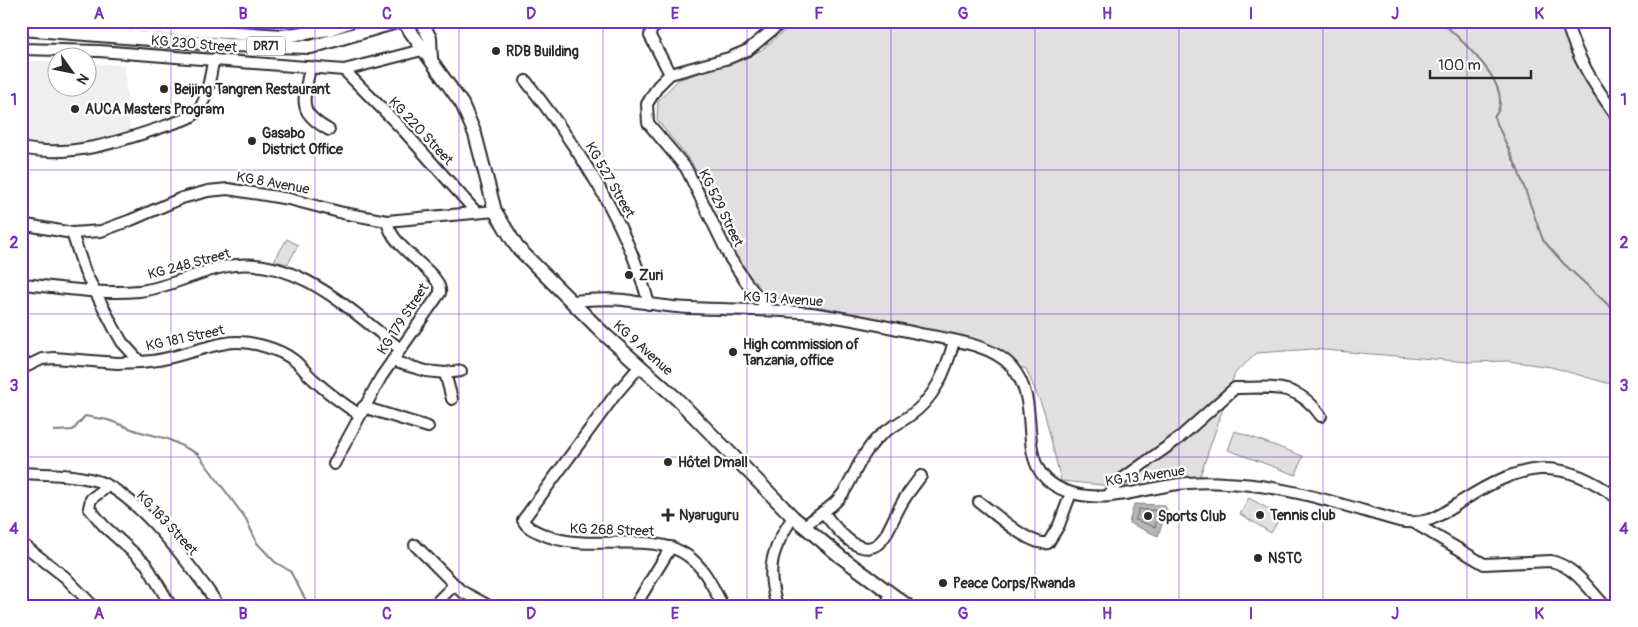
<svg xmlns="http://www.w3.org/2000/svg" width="1638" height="627" viewBox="0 0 1638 627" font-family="Pangolin,sans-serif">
<rect width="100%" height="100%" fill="#fff"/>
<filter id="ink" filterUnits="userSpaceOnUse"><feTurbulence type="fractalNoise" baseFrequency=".02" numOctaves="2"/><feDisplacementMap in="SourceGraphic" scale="10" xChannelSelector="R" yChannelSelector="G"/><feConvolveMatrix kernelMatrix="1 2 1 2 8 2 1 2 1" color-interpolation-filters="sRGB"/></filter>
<g filter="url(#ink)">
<!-- built -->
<polygon fill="#efefef" points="38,61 57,62 58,88 88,88 88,63 124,65 130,130 59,149 21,144 21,62"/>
<!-- green -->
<g fill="#e0e0e0" stroke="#868686">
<polygon points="796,21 1568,21 1581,58 1617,120 1617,386 1551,367 1508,361 1469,362 1312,349 1257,353 1235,373 1200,476 1123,487 1061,481 1044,411 1026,369 875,318 758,294 740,269 692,163 657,120 658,101 678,80 760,51"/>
<polygon points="287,239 298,245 288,264 274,261"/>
<polygon points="1235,431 1303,456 1296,475 1228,450"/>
<polygon points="1249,498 1281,516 1271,533 1240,514"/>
</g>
<!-- water -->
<polygon fill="#b6b6b6" stroke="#7e7e7e" points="1134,504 1164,505 1167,510 1158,536 1129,523"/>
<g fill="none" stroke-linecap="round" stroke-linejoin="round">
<!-- shore -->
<polygon stroke="#636363" stroke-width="1" points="1139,509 1160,511 1155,527 1136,520"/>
<!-- stream -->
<g stroke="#7e7e7e" stroke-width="2">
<path d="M1441,21C1460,40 1519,88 1494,117L1518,170L1543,240L1564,264L1617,313"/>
<polyline points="54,431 73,430 85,416 108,420 137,431 168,439 198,454 246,519 257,543 275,562 290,571 309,606"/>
</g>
<defs>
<g id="minor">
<polyline points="663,21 651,30 650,36 670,74"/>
<path d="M1566,21C1578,61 1593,83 1617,117"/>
<polyline points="21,49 99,51 344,70 422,50"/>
<path d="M310,67C304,102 296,111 329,130"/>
<polyline points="344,70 404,131 476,212"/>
<path d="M526,81C579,149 626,220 649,304"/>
<path d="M21,148C79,160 134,136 189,118C208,109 209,77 214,59"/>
<polyline points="21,224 72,233 101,231 131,220 182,198 208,191 228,189 289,199 343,213 387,221 495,211"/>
<path d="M72,233L85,272L114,328L122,342L140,362C170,361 197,348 226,343C246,339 279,348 295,361C302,367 307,374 314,380C328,393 343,404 360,415"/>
<path d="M21,284C60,287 99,295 139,291C168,288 194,273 223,267C292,252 349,309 399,348"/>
<path d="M572,301C589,300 607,298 624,300C645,303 667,307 689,308C729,310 770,309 811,313C849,318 888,327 926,335C953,340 993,345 1012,367C1048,410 1006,474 1072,493C1111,504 1150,486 1188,483C1200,482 1214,482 1226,483C1286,485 1342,505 1399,521C1427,526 1440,516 1462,501C1520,464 1559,454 1617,498"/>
<polyline points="769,310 746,282 730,258 686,168 648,123 647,104 658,86 670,74 729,58 748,50 783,21"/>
<polyline points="392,361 426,371 445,373 461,371"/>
<path d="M640,366L615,395L523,520C526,527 533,530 540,533C584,555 652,529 688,556C705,568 713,588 723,606"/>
<polyline points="21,369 42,359 54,358 117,363 140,362"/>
<polyline points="445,373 452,399"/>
<polyline points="363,407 428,427"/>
<path d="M334,464L381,377L440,293C443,272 392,251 387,221"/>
<path d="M21,473C45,474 74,474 97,481C136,492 196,572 219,606"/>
<path d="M921,476C916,483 910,490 905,498C897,510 892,524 885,536C865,567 836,529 823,512C852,493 850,473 869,448C879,433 893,427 908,417C935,399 946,371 954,341"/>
<polyline points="108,486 91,499 89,508 104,526 146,564 171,606"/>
<path d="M1108,496L1118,482L1178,439L1235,388C1273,388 1297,382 1321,416"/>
<path d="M979,502C995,513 1029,546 1048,543L1059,525L1071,493"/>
<path d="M1416,524L1484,564L1551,561C1574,566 1589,589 1605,606"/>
<polyline points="804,526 823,512"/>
<polyline points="21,543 65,577 93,606"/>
<polyline points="415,545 461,591 489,606"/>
<polyline points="433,606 454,585"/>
<polyline points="635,606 671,547"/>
<path d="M777,606C765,568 772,549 793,517"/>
<polyline points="887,606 890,593"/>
</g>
<g id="major">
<polyline points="59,21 283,36 329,29 351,21"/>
<polyline points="403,21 462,104 475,134 495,211 517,247 603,333 677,399 793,517 841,557 908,606"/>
<polyline points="421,21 430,38 431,59"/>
<polyline points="21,29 228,45 311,47 400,21"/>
</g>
</defs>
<!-- minor casing -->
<use href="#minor" stroke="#2b2b2b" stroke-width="14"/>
<!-- major casing -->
<use href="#major" stroke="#2b2b2b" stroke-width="16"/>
<!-- minor -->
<use href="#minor" stroke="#fff" stroke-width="10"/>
<!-- major -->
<use href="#major" stroke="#fff" stroke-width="12"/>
</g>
</g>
<!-- grid -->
<path fill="none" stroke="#7b2cbf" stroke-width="1" stroke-opacity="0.55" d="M171,21V606M315,21V606M459,21V606M603,21V606M747,21V606M891,21V606M1035,21V606M1179,21V606M1323,21V606M1467,21V606M21,170H1617M21,314H1617M21,457H1617"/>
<!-- markers -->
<g fill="#2b2b2b" stroke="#fff" stroke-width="2">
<circle cx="496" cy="51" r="5"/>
<circle cx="164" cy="89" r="5"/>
<circle cx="75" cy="109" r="5"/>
<circle cx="252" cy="141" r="5"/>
<circle cx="629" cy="275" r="5"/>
<circle cx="733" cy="352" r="5"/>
<circle cx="668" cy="462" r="5"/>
<path d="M665.5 507.5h5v5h5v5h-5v5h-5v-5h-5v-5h5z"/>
<circle cx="1260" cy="515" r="5"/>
<circle cx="1148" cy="516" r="5"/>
<circle cx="1258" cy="558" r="5"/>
<circle cx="943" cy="583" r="5"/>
</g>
<g text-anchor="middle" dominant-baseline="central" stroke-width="4.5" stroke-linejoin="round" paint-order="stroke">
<!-- shield labels -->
<rect fill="#fff" stroke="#6b6b6b" stroke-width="1" x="247" y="36.5" width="38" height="19" rx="4"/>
<g font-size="12" font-weight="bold" fill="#2b2b2b">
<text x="266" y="46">DR71</text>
</g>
<!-- street labels -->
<g font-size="14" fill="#2b2b2b" stroke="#fff">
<text transform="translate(194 44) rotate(5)">KG 230 Street</text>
<text transform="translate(421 131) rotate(47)">KG 220 Street</text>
<text transform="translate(610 180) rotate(60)">KG 527 Street</text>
<text transform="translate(273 183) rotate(10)">KG 8 Avenue</text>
<text transform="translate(721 208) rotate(64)">KG 529 Street</text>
<text transform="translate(189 264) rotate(-15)">KG 248 Street</text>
<text transform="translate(783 299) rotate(4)">KG 13 Avenue</text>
<text transform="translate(403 319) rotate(-57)">KG 179 Street</text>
<text transform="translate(185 338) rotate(-12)">KG 181 Street</text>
<text transform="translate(643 348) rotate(42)">KG 9 Avenue</text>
<text transform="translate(1145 476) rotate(-8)">KG 13 Avenue</text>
<text transform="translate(167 523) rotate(47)">KG 183 Street</text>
<text transform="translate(612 530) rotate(2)">KG 268 Street</text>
</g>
<!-- poi labels -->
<g font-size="14" font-weight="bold" fill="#2b2b2b" stroke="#fff" text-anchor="start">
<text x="506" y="51">RDB Building</text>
<text x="174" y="89">Beijing Tangren Restaurant</text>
<text x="85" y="109">AUCA Masters Program</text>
<text x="262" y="133">Gasabo<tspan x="262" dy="16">District Office</tspan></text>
<text x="639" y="275">Zuri</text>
<text x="743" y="344">High commission of<tspan x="743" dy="16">Tanzania, office</tspan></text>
<text x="678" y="462">Hôtel Dmall</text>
<text x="679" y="515">Nyaruguru</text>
<text x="1270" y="515">Tennis club</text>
<text x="1158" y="516">Sports Club</text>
<text x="1268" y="558">NSTC</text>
<text x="953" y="583">Peace Corps/Rwanda</text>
</g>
</g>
<!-- margin -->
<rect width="1638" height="627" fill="none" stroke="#fff" stroke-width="55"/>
<!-- north arrow -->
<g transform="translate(72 72) rotate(123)"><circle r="24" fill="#ffffff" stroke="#aaaaaa"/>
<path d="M0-4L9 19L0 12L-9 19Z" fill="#2b2b2b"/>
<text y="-8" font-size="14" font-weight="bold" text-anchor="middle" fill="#2b2b2b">N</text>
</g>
<!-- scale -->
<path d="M1430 70v8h101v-8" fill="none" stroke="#2b2b2b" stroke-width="2.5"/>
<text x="1438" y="70" font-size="15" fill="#2b2b2b" stroke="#ffffff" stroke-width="4" paint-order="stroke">100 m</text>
<rect x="28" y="28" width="1582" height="572" fill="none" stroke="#7b2cbf" stroke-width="2"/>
<g font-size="16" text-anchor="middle" font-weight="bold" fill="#7b2cbf">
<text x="99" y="19">A</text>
<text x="243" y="19">B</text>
<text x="387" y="19">C</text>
<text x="531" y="19">D</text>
<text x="675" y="19">E</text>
<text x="819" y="19">F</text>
<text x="963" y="19">G</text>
<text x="1107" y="19">H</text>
<text x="1251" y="19">I</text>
<text x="1395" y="19">J</text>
<text x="1539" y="19">K</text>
<text x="14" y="105">1</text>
<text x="1624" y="105">1</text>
<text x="14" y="248">2</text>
<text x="1624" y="248">2</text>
<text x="14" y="391">3</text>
<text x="1624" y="391">3</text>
<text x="14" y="534">4</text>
<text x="1624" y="534">4</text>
<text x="99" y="619">A</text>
<text x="243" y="619">B</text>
<text x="387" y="619">C</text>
<text x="531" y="619">D</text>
<text x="675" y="619">E</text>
<text x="819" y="619">F</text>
<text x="963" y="619">G</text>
<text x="1107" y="619">H</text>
<text x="1251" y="619">I</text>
<text x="1395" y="619">J</text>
<text x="1539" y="619">K</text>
</g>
</svg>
